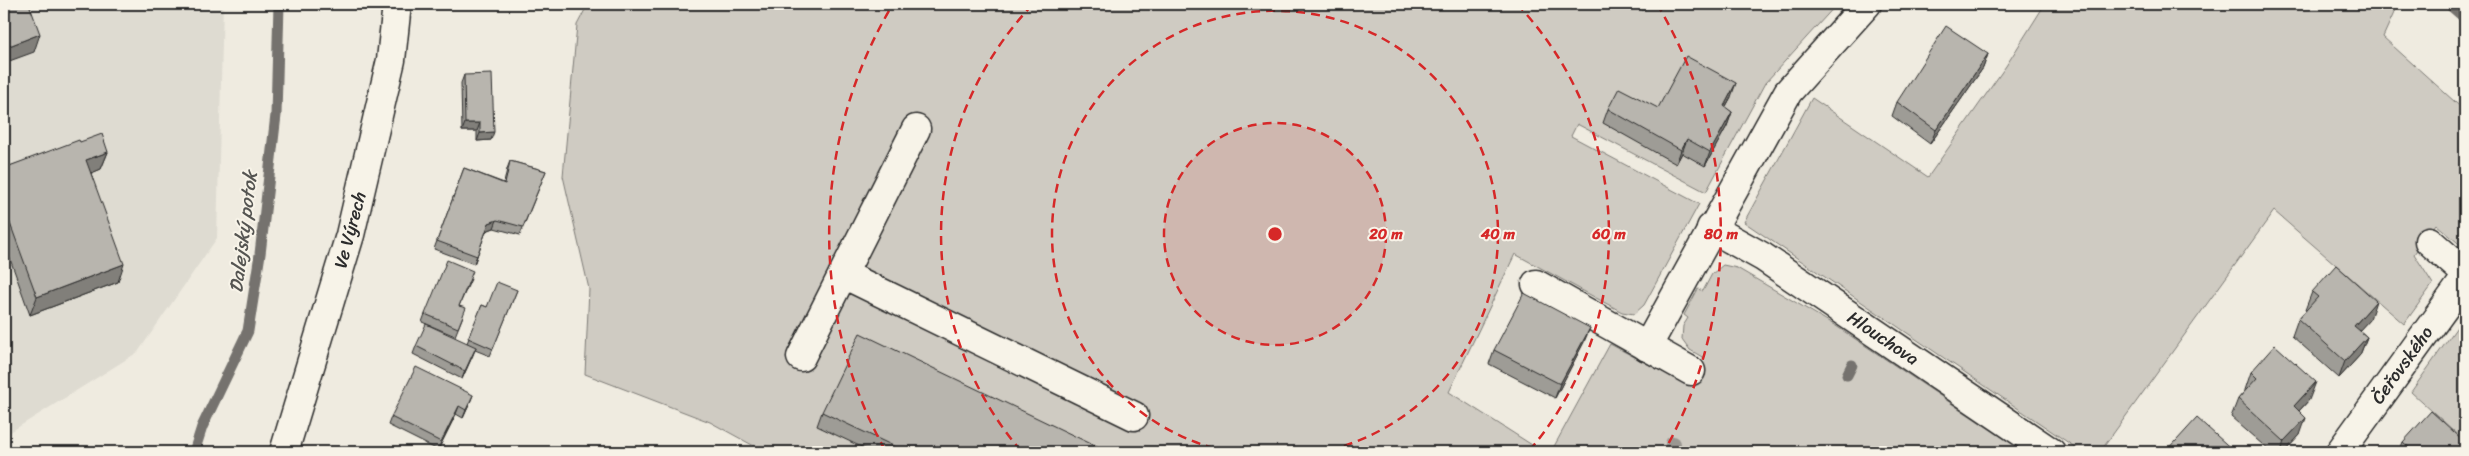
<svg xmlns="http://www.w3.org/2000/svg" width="2469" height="456" viewBox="0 0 2469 456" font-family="Sriracha,sans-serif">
<rect width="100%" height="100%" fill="#efebe0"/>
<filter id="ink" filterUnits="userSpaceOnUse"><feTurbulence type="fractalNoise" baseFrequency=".02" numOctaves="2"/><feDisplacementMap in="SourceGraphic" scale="10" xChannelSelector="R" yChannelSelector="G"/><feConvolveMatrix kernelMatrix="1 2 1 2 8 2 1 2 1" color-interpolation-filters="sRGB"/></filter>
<g filter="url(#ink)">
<!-- built -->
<polygon fill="#dedbd1" points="4,4 223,4 217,238 138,352 4,436"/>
<!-- green -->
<g fill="#cfcbc2" stroke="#7d7b76">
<polygon points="588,4 1647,4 1642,11 1650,4 1837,4 1765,83 1706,192 1577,124 1571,136 1699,204 1644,305 1634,314 1622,312 1515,254 1449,392 1543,452 765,452 710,422 585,374 589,289 563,176 577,25"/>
<polygon points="2045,4 2398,4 2383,37 2465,111 2465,249 2436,224 2414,254 2433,284 2404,324 2274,211 2100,452 2082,452 1744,222 1812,98 1928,177 2006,66"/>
<polygon points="1723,265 1737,268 1836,326 2024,452 1551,452 1610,344 1689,386 1704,358 1690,350 1682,339 1683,326 1688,318 1684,315 1698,289 1703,291 1712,274"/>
<polygon points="2464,317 2465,317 2465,441 2411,392"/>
</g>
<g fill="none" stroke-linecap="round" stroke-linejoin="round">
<!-- stream -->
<g stroke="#74726e" stroke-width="11">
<polyline points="2449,4 2465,18"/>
<polyline points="1847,375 1852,365"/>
<polyline points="194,452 202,427 248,331 260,254 276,115 279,4"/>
</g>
<defs>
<g id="street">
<polyline points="1711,228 1763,257 2051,452"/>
<polyline points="2429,241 2465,273"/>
<polyline points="843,274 1134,416"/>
<polyline points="1536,284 1691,371"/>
<polyline points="1647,347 1788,92 1867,4"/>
<polyline points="801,357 916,129"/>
<polyline points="284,452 350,235 391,60 397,4"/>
<polyline points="2340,452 2465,279"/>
</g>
</defs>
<!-- street casing -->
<use href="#street" stroke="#2b2b2b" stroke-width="31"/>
<!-- street -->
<use href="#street" stroke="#f7f3e8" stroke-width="28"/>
</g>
<!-- trees -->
<circle fill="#9a9791" cx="1673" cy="444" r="8"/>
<!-- wall -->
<g fill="#9e9c96" stroke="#2b2b2b">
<polygon points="1988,54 1983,68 1930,144 1892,116 1897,102"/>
<polygon points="464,75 491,140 477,141 477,131 462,131 461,83"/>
<polygon points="1731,97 1725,108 1732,112 1727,126 1705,166 1682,153 1676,164 1603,123 1608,109 1658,108"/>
<polygon points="80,142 108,152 101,169 91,173 118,282 30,315 4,242 4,168"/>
<polygon points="510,161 546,171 520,235 494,228 486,231 474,264 434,249 464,168 504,183 507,169"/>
<polygon points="471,279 459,306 463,316 455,336 422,322 425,314"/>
<polygon points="517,290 490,356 475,350 462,379 413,354 416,346 467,343 482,305 487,307"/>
<polygon points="2312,292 2370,319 2359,330 2367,337 2360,355 2339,378 2292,336 2298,319 2306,310 2305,310"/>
<polygon points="1584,342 1555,398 1489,364 1494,350"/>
<polygon points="2251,372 2309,400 2299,411 2300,435 2284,452 2271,452 2231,417 2238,399 2245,391 2245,390"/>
<polygon points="470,403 463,418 456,414 438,450 388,425 391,417"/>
<polygon points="822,412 1108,452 872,452 817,426"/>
<polygon points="2403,442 2465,452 2399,452"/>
</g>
<!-- shaded-wall -->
<g fill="#817f7a" stroke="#2b2b2b">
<polygon points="40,34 34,52 4,63 4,48"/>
<polygon points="1988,54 1983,68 1930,144 1936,130"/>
<polygon points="1736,83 1731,97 1718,120 1724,106"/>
<polygon points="1732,112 1727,126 1705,166 1710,152"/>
<polygon points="465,123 480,123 477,131 462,131"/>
<polygon points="494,132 491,140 477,141 480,133"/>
<polygon points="1687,139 1682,153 1676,164 1681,150"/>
<polygon points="108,152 101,169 80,178 86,160"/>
<polygon points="497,220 494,228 486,231 474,264 489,223"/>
<polygon points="124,264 118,282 30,315 37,297"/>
<polygon points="2376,301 2370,319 2348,343 2354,326"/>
<polygon points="1590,328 1584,342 1555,398 1560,384"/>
<polygon points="2367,337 2360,355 2339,378 2345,361"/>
<polygon points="476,347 473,355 462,379 465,371"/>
<polygon points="2316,382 2309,400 2287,424 2294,406"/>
<polygon points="473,395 470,403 463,418 466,410"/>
<polygon points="459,406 456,414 438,450 441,442"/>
<polygon points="2306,418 2300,435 2284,452 2281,452 2284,441"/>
</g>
<!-- building -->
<g fill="#b8b5ae" stroke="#2b2b2b">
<polygon points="4,4 29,4 40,34 4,48"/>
<polygon points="1946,26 1988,54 1936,130 1897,102"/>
<polygon points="1686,56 1736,83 1724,106 1732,112 1710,152 1687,139 1681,150 1608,109 1619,88 1658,108"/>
<polygon points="492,74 494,132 480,133 480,123 465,123 464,75"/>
<polygon points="102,134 108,152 86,160 124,264 37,297 4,207 4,168 79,140 80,142"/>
<polygon points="510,161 546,171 523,227 497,220 489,223 477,256 437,241 464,168 505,184"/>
<polygon points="447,260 473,271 459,306 466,308 458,328 425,314"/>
<polygon points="2336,265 2376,301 2354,326 2367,337 2345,361 2298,319 2318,297 2312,292"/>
<polygon points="497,282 517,290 493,349 468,338 482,305 487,307"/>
<polygon points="1524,293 1590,328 1560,384 1494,350"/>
<polygon points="426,324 476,347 465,371 416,346"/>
<polygon points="860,333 1108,452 906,452 822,412"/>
<polygon points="2275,345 2316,382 2294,406 2306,418 2284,441 2238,399 2257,378 2251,372"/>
<polygon points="416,367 473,395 466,410 459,406 441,442 391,417"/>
<polygon points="2431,411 2465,442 2465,452 2414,452 2403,442"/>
<polygon points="2197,418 2235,452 2166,452"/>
</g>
</g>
<!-- distance rings -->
<circle cx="1275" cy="234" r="111" fill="#d62828" fill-opacity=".12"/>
<g fill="none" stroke="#d62828" stroke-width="2.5" stroke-dasharray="9 6">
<circle cx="1275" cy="234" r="111"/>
<path d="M1229 452A223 223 0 1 1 1321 452"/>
<path d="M1021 451A334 334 0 0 1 1033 4M1517 4A334 334 0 0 1 1529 451"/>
<path d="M885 450A446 446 0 0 1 893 4M1657 4A446 446 0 0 1 1665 450"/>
</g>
<g text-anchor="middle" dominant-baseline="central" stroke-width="4" stroke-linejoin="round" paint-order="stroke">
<!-- street labels -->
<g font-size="18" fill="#2b2b2b" stroke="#f7f3e8">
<text transform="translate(350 230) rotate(-75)">Ve Výrech</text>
<text transform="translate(1883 338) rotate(34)">Hlouchova</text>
<text transform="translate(2402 365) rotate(-54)">Čeřovského</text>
</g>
<!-- water labels -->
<g font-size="19" font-style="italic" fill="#555552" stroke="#f7f3e8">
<text transform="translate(243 232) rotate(-83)">Dalejský potok</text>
</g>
</g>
<circle cx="1275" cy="234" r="8" fill="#d62828" stroke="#f7f3e8" stroke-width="2.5"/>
<g font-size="15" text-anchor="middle" font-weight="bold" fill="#d62828" stroke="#f7f3e8" stroke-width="4" stroke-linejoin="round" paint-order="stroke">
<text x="1386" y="239">20 m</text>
<text x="1498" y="239">40 m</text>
<text x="1609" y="239">60 m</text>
<text x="1721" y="239">80 m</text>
</g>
<!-- margin -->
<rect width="2469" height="456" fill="none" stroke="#f7f3e8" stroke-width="20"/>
<rect x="10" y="10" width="2449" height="436" fill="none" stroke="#2b2b2b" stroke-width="2" filter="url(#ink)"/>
</svg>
